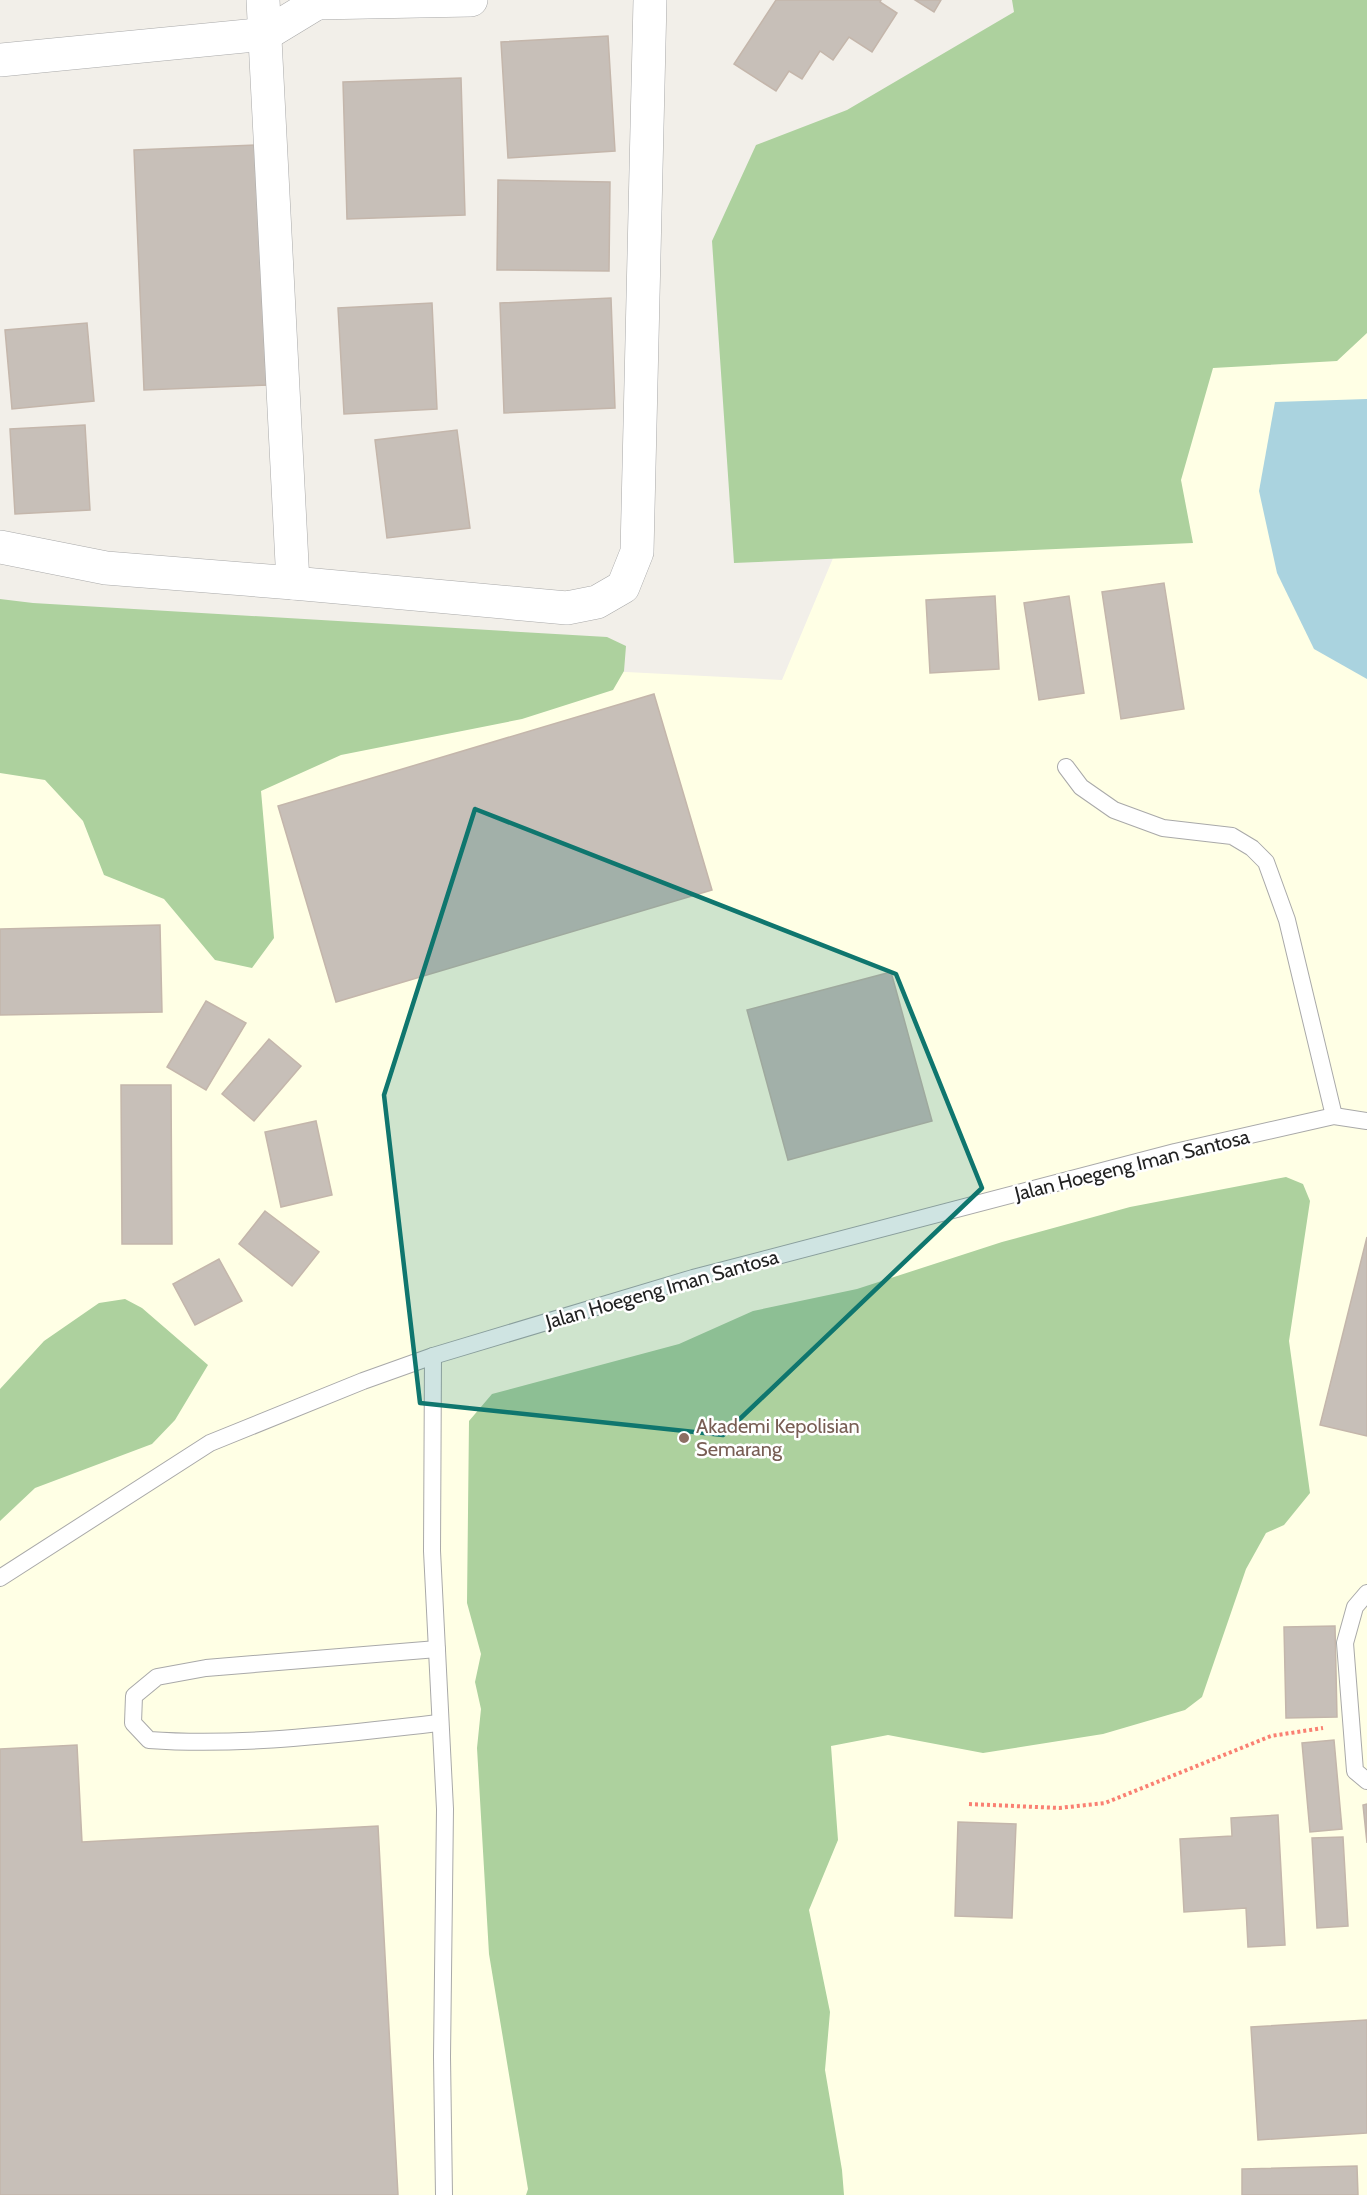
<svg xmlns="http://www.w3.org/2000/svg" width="1367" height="2195" viewBox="0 0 1367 2195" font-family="Cabin,sans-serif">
<rect width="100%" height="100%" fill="#f2efe9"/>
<!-- education -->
<polygon fill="#ffffe5" points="1367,0 1367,2195 0,2195 0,640 782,680 880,446"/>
<!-- forest -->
<g fill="#add19e">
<polygon points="1012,0 1367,0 1367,333 1337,361 1213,368 1181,480 1193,543 734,563 712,241 756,145 847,110 1014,12"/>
<polygon points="0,599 33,603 607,637 626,646 624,671 613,690 522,719 341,755 261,791 274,938 252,968 215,960 164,899 104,875 83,821 45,780 0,773"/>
<polygon points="1286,1177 1303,1184 1310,1201 1289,1341 1310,1493 1284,1525 1266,1533 1246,1569 1202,1697 1185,1710 1103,1734 983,1753 888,1735 831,1746 838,1840 809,1910 830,2012 825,2070 842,2170 844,2195 526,2195 528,2189 489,1954 477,1748 481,1709 475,1682 481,1654 467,1603 469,1421 492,1394 679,1344 753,1311 857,1289 1002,1242 1130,1207"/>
<polygon points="125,1299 142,1308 208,1365 175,1420 152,1444 35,1488 0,1521 0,1389 44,1341 99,1303"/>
</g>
<!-- water -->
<polygon fill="#aad3df" points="1367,399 1367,679 1314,649 1277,573 1259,491 1275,402"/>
<!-- building -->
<g fill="#c7bfb8" stroke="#c4b6ab" stroke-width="1.5">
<polygon points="776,0 881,0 880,2 897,13 872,52 849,37 833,60 820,51 802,79 789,71 776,91 734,64"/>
<polygon points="915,0 941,0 934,12"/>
<polygon points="608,36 615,151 508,158 501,42"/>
<polygon points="461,78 465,215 347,219 343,82"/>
<polygon points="259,145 269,385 144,390 134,150"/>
<polygon points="498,180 610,182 609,271 497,270"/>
<polygon points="611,298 615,408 504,413 500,303"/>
<polygon points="432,303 437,409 344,414 338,308"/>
<polygon points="87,323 94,401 12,409 5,330"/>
<polygon points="85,425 90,510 15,514 10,429"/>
<polygon points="457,430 470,528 387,538 375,440"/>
<polygon points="1164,583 1184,709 1121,719 1102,592"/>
<polygon points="995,596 999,669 930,673 926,600"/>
<polygon points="1069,596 1084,693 1039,700 1024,603"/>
<polygon points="654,694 712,890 336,1002 278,806"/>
<polygon points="160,925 162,1012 0,1015 0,929"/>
<polygon points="891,972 932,1121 788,1160 747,1010"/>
<polygon points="206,1001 246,1023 206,1090 167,1067"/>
<polygon points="269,1039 301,1066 254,1121 222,1094"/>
<polygon points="121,1085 171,1085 172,1244 122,1244"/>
<polygon points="316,1121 332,1195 281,1207 265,1132"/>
<polygon points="265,1211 319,1252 292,1286 239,1244"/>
<polygon points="1367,1237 1367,1436 1320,1425"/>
<polygon points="219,1259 242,1301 195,1325 173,1284"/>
<polygon points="1335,1626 1337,1717 1286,1718 1284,1627"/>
<polygon points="1334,1740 1342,1829 1310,1832 1302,1743"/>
<polygon points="77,1745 82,1842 378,1826 398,2195 0,2195 0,1749"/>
<polygon points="1367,1804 1367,1843 1363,1805"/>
<polygon points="1278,1815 1285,1945 1248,1947 1246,1908 1184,1912 1180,1839 1232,1836 1231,1818"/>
<polygon points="958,1822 1016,1824 1012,1918 955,1916"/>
<polygon points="1343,1837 1348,1926 1317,1928 1312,1838"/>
<polygon points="1367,2020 1367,2133 1258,2140 1251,2027"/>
<polygon points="1357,2166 1358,2195 1242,2195 1242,2169"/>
</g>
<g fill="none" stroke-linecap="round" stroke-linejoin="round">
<defs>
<g id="lane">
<polyline points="1066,767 1081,787 1114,810 1163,828 1232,836 1252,848 1266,862 1287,920 1334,1116"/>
<polyline points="433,1356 432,1551 445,1809 442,2057 444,2195"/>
<polyline points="0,1578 210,1443 363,1381 433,1356 693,1278 1175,1152 1334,1116 1367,1121"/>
<polyline points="1367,1593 1355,1607 1345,1643 1355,1771 1367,1781"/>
<path d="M437,1649L206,1668L157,1677L134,1696L133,1723L149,1740C245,1747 344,1733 440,1723"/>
</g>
<g id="street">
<polyline points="263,0 293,583"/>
<polyline points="310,0 317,3 471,0"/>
<polyline points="0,60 266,34 317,3"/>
<polyline points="0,547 106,568 293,583 567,608 597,602 623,587 637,552 650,0"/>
</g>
</defs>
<!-- lane casing -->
<use href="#lane" stroke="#a9a9a9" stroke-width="18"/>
<!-- street casing -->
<use href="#street" stroke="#a9a9a9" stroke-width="34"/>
<!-- path -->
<polyline stroke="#fa8072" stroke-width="4" stroke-dasharray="3 3" stroke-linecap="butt" points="969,1804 1059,1808 1105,1803 1271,1736 1323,1728"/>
<!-- lane -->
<use href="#lane" stroke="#fff" stroke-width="16"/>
<!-- street -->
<use href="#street" stroke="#fff" stroke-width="33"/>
</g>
<!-- marked area -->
<path fill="#0f766e" fill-opacity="0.2" stroke="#0f766e" stroke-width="4.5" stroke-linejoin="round" d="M475,809L896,974L982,1188L723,1435L420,1403L384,1095Z"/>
<!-- markers -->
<circle fill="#8d6e63" stroke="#fff" stroke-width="2" cx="684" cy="1438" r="6"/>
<g text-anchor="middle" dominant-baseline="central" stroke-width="5" stroke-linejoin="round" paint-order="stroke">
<!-- street labels -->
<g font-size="20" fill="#222" stroke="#fff">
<text transform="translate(1132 1165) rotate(-14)">Jalan Hoegeng Iman Santosa</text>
<text transform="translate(662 1289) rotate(-16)">Jalan Hoegeng Iman Santosa</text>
</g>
<!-- education labels -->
<g font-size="20" fill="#785e54" stroke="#fff" text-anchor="start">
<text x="696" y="1426">Akademi Kepolisian<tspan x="696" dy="23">Semarang</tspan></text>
</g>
</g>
</svg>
